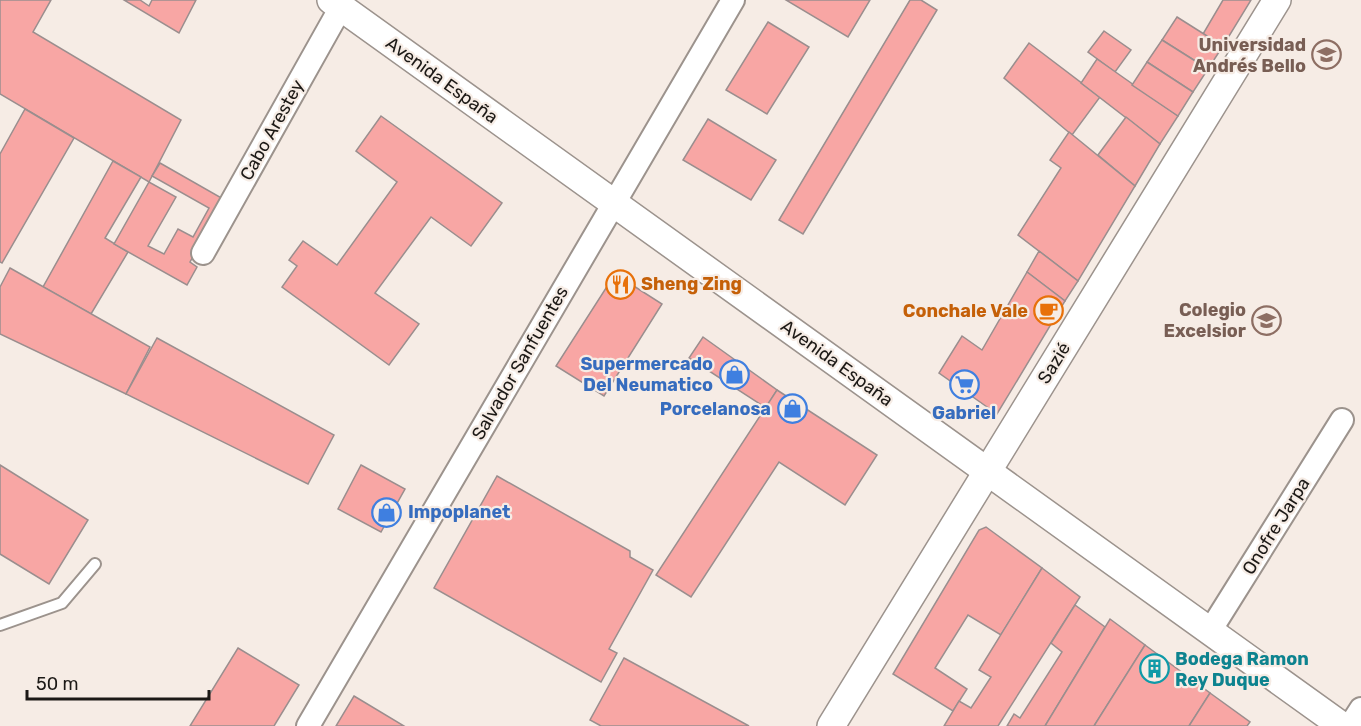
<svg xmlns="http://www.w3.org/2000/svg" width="1361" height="726" viewBox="0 0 1361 726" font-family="Rubik,sans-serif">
<rect width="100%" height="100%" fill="#f6ece5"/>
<!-- building -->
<g fill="#f8a6a4" stroke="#9a8e8e" stroke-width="1.5">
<polygon points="0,0 51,0 33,32 181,120 149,182 0,94"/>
<polygon points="124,0 140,0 149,6 152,0 196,0 179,33"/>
<polygon points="786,0 870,0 848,37"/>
<polygon points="910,0 921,0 937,10 803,234 779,220"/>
<polygon points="1223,0 1251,0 1223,46 1203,34"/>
<polygon points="1177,17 1223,46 1208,69 1162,40"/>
<polygon points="768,22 809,47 767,114 726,90"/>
<polygon points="1104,31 1131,50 1115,72 1088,52"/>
<polygon points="1162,40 1208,69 1193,92 1147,62"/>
<polygon points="1029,43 1100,97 1072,135 1004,78"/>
<polygon points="1097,59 1178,116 1160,144 1081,83"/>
<polygon points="1147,62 1193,92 1178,116 1132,85"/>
<polygon points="25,109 74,138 2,263 0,262 0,154"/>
<polygon points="381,116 502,203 471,246 431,217 375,293 419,324 389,365 282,287 297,266 289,260 303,241 337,265 397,182 356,151"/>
<polygon points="1126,117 1160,144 1135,186 1098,155"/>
<polygon points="708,119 776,160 751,200 683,160"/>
<polygon points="1069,132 1135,186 1078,281 1018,235 1061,168 1050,160"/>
<polygon points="113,161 141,177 105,238 128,252 91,314 43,287"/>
<polygon points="160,163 225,200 190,262 197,267 187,285 114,244 149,182 176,197 148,246 164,254 178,229 193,237 209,208 152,176"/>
<polygon points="1039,251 1078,281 1065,301 1027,272"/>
<polygon points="10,268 150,347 126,394 0,334 0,287"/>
<polygon points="1027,272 1065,301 997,414 939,373 962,336 982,350"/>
<polygon points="615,274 662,304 604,396 556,366"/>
<polygon points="703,337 777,390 766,408 689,358"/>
<polygon points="157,338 334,435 308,484 126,394"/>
<polygon points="777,390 877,455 845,505 779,462 691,597 656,575"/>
<polygon points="0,465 88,520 49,584 0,554"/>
<polygon points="361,465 405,489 381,532 338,509"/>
<polygon points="497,476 630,551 630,557 653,570 609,649 617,653 601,682 434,588"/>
<polygon points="986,527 1042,568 1001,635 968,615 935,668 967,689 953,711 893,674 979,530"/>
<polygon points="1042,568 1080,597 998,726 944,726 959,701 971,708 991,677 979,670"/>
<polygon points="1075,605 1105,627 1045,726 1007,726 1014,714 1020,718 1062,652 1051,643"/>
<polygon points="1110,619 1145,645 1094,726 1045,726"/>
<polygon points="1145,645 1210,693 1189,726 1094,726"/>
<polygon points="238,648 299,685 274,726 190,726"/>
<polygon points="624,658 749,726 601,726 590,720"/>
<polygon points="1210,693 1250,722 1247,726 1189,726"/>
<polygon points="354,696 404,726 336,726"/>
</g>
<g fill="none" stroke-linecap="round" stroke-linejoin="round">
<defs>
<polyline id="service" points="0,625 62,603 95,564"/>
<g id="minor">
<polyline points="203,253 341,7"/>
<polyline points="1210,631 1342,420"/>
<polyline points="308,726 733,0"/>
<polyline points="1350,726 1361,709"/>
</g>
<g id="tertiary">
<polyline points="331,0 1342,726"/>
<polyline points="831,726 1277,0"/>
</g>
</defs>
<!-- service casing -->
<use href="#service" stroke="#9c938d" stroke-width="14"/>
<!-- minor casing -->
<use href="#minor" stroke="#9c938d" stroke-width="26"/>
<!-- tertiary casing -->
<use href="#tertiary" stroke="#9c938d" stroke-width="30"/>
<!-- service -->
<use href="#service" stroke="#fff" stroke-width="10"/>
<!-- minor -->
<use href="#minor" stroke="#fff" stroke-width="22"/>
<!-- tertiary -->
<use href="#tertiary" stroke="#fff" stroke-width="27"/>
</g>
<!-- icons -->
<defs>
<symbol id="university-ring" viewBox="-11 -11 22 22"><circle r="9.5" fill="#f6ece5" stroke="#8d6e63" stroke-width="1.5"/><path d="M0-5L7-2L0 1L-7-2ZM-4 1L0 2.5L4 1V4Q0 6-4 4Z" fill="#8d6e63"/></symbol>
<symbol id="restaurant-ring" viewBox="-11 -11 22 22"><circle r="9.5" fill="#f6ece5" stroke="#e8710a" stroke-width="1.5"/><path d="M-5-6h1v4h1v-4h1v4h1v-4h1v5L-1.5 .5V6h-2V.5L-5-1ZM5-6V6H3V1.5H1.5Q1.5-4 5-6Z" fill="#e8710a"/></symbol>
<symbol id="cafe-ring" viewBox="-11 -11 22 22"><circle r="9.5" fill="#f6ece5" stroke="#e8710a" stroke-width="1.5"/><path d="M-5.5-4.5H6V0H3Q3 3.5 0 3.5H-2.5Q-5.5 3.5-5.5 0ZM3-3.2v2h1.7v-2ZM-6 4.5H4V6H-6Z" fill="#e8710a"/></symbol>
<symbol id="school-ring" viewBox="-11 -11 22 22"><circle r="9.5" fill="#f6ece5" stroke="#8d6e63" stroke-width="1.5"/><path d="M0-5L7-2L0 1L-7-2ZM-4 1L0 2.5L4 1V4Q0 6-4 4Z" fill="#8d6e63"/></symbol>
<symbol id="shop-ring" viewBox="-11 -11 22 22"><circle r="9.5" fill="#f6ece5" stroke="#3f7fe0" stroke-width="1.5"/><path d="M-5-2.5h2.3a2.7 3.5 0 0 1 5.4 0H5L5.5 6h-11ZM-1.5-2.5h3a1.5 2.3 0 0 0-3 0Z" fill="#3f7fe0"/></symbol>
<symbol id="supermarket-ring" viewBox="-11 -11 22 22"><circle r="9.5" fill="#f6ece5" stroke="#3f7fe0" stroke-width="1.5"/><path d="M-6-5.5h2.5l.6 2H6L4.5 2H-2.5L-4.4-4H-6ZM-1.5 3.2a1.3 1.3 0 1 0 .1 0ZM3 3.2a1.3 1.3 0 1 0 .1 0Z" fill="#3f7fe0"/></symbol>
<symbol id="building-ring" viewBox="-11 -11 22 22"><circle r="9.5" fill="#f6ece5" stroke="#0f9aa8" stroke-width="1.5"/><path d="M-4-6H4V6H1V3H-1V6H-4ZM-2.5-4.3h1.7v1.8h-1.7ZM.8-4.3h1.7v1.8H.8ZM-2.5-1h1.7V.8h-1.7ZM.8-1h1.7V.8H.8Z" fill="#0f9aa8"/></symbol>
</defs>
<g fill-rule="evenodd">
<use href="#university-ring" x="1310" y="38" width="33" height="33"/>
<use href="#restaurant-ring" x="604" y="268" width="33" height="33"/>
<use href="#cafe-ring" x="1032" y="294" width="33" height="33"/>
<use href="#school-ring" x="1250" y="304" width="33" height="33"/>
<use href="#shop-ring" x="718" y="358" width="33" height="33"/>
<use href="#supermarket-ring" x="948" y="368" width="33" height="33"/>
<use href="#shop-ring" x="776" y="392" width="33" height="33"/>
<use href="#shop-ring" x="370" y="496" width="33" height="33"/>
<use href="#building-ring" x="1138" y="652" width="33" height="33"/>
</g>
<g text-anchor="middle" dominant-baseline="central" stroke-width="4.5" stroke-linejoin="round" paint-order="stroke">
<!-- education labels -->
<g font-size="18" font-weight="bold" fill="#785e54" stroke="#f6ece5" text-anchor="end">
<text x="1306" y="45">Universidad<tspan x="1306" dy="21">Andrés Bello</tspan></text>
<text x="1246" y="310">Colegio<tspan x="1246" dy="21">Excelsior</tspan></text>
</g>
<!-- street labels -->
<g font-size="18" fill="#1c1916" stroke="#f6ece5">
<text transform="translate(442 80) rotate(36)">Avenida España</text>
<text transform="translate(272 130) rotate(-61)">Cabo Arestey</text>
<text transform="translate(520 363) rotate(-60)">Salvador Sanfuentes</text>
<text transform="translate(837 363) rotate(36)">Avenida España</text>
<text transform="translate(1054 363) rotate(-58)">Sazié</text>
<text transform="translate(1276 526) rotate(-58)">Onofre Jarpa</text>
</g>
<!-- food labels -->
<g font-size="18" font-weight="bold" fill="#c56008" stroke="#f6ece5" text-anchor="start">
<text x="641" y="284">Sheng Zing</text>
<text x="1028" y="311" text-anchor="end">Conchale Vale</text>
</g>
<!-- shop labels -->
<g font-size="18" font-weight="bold" fill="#366cbe" stroke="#f6ece5" text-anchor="end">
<text x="713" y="364">Supermercado<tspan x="713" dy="21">Del Neumatico</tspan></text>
<text x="771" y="409">Porcelanosa</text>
<text x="964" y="413" text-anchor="middle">Gabriel</text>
<text x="408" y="512" text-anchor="start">Impoplanet</text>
</g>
<!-- culture labels -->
<g font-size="18" font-weight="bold" fill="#0d838f" stroke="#f6ece5" text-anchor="start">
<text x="1175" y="659">Bodega Ramon<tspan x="1175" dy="21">Rey Duque</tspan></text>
</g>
</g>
<!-- scale -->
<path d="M27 690v9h182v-9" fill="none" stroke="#1c1916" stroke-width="3"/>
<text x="36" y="690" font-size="18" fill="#1c1916" stroke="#f6ece5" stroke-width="4.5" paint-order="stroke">50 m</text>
</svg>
